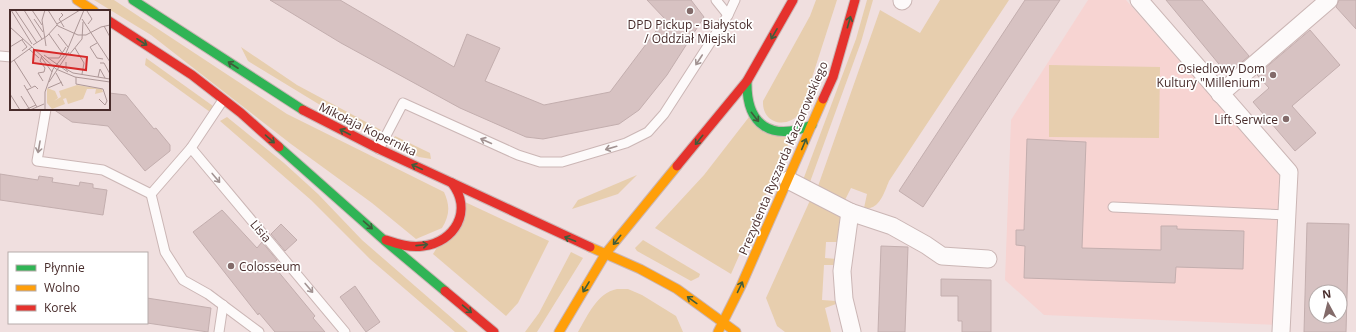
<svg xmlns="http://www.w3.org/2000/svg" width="1356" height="332" viewBox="0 0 1356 332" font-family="'Open Sans',sans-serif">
<rect width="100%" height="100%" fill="#f0dfdf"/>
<!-- built -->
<polygon fill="#f7d4d2" points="1088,0 1126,0 1282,178 1275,325 1044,315 1005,280 1011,120"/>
<!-- green -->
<g fill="#e7ceae">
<path d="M94,0H114L287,114L444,192C450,205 450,215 442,228L416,239L372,203L291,144L151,35Z"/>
<path d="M816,0H837L801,112C787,130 762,124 763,101L810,16Z"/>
<polygon points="867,0 873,0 861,42 810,182 803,180 856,39"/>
<path d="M940,0H1009L889,181C884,193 879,211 864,208L867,194L851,188L845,200L817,189L880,10L920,33Z"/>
<polygon points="241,47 297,85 381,130 379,133 374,135 330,111 248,61"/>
<polygon points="146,58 213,106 210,112 145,65"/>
<polygon points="1049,65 1160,67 1159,138 1049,137"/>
<polygon points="227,117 284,163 318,194 362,240 468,332 455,332 370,259 311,200 220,121"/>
<polygon points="749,117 791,138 731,274 655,228 704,175"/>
<polygon points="395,136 430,153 431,159 419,157 394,145 393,140"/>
<polygon points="637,175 618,194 572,209 578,200"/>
<polygon points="812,196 841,217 838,242 826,242 825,258 837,259 836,265 824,265 822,300 836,301 836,304 825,308 831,332 785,332 777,326 766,298"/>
<polygon points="465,202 549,241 518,303 506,316 433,254"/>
<polygon points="643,240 700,274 699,277 691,281 637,251 635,248"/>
<polygon points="571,252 583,258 537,332 525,332 539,313"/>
<path d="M617,289H628L642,295L676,316L683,332H578C588,315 597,293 617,289Z"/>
</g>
<!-- building -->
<g fill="#d7c2c2" stroke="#c3aeae" fill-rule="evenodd">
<polygon points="270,0 340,0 454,67 467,34 500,48 485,81 544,105 610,92 665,19 647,0 691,0 704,17 667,75 639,110 619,124 543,139 526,137 460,108 341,43"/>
<polygon points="1025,0 1060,0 923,207 899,191"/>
<polygon points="1166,0 1202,0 1249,56 1230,72 1226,67 1223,69"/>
<polygon points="1339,0 1356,0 1356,29 1336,7"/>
<polygon points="1310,30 1340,65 1292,106 1316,133 1295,151 1253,102 1269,88 1257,75"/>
<polygon points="109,93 126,95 154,129 156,128 170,145 170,151 145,171 108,126 72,122 53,109 109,109"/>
<polygon points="1027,139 1086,142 1082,248 1161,250 1161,226 1177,226 1177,229 1244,231 1243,269 1176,267 1175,283 1024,278 1025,246 1016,245 1016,230 1024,230"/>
<polygon points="0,174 38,180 39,176 53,178 52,182 79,186 80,182 93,184 93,188 107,190 103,215 0,200"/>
<polygon points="222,210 257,248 262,242 277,260 272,264 315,316 313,318 325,332 275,332 259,313 258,315 193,232"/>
<path d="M1307,223L1349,224L1346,332H1304ZM1316,292H1340V316H1316Z"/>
<polygon points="281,224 297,240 285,251 271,234"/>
<polygon points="881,246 908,247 905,332 878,332"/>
<polygon points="941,279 991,280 991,332 962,332 962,321 958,321 958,296 941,296"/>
<polygon points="355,286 380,322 366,332 340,297"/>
<polygon points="147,298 211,308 208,332 147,323"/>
</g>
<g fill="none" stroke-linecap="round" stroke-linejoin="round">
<defs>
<g id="lane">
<polyline points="716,0 728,15"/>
<polyline points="0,56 11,57"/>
<polyline points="223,100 191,148 151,194 165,252 183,280 208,294 259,332"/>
<polyline points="46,109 37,161 103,170 151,194"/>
<polyline points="191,148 345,332"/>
<polyline points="379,149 403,103 518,155 540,162 562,162 626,143 648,132 664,114 728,15 735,0"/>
<polyline points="1113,207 1288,215"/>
<polyline points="219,332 223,305"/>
</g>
<g id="street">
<polyline points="1139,0 1289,172 1281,332"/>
<polyline points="902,1 903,0"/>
<polyline points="1220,94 1329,0"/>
<polyline points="788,180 850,212 892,226 926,245 942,256 988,259"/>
<polyline points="850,212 842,271 844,299 852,332"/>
</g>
<g id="fast">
<polyline points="133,0 303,110"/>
<path d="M747,81C746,125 771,142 812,125"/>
<polyline points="279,147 384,240 445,291"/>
</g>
<g id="slow">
<polyline points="77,0 94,11"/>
<polyline points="590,247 640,269 677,289 736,332"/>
<polyline points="559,332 606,253 677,166"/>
<polyline points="718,332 741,286 823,99"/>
</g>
<g id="jam">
<polyline points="109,21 192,75 241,113 279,147"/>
<polyline points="823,99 833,77 855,0"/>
<polyline points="303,110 379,149 590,247"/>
<polyline points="677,166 747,81 793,0"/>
<path d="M386,240C398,244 410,248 423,246C455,242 473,211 452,183"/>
<polyline points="445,291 494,332"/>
</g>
</defs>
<!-- lane casing -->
<use href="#lane" stroke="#cbb6b5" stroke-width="11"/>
<!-- street casing -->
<use href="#street" stroke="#cbb6b5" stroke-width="19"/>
<!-- fast casing -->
<use href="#fast" stroke="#cbb6b5" stroke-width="11"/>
<!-- slow casing -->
<use href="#slow" stroke="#cbb6b5" stroke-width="11"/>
<!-- jam casing -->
<use href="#jam" stroke="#cbb6b5" stroke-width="11"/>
<!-- lane -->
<use href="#lane" stroke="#fdfafa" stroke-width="9"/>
<!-- street -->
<use href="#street" stroke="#fdfafa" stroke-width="17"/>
<!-- fast -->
<use href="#fast" stroke="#30b455" stroke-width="9"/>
<!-- slow -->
<use href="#slow" stroke="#ff9f0a" stroke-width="9"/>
<!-- jam -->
<use href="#jam" stroke="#e5322d" stroke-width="9"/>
</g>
<!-- one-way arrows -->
<defs><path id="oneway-shaft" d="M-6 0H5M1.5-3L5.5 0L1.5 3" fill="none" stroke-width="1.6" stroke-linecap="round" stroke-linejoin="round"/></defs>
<g stroke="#405c3a">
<use href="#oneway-shaft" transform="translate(849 22) rotate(-74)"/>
<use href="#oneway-shaft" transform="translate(774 34) rotate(120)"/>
<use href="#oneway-shaft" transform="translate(142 42) rotate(33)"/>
<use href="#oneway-shaft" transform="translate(233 65) rotate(-147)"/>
<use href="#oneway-shaft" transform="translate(755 117) rotate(52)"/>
<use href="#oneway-shaft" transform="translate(345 132) rotate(-153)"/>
<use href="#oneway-shaft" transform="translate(270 139) rotate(41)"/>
<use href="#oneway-shaft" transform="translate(699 140) rotate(129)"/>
<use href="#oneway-shaft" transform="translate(804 144) rotate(-67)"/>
<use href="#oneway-shaft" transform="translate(417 167) rotate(-155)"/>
<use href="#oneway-shaft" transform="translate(368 225) rotate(41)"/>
<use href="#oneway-shaft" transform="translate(570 239) rotate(-158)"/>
<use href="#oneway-shaft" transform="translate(617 240) rotate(129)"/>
<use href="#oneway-shaft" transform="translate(422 245) rotate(-6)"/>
<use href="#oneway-shaft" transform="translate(586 287) rotate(121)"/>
<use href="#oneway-shaft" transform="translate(740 287) rotate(-65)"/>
<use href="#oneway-shaft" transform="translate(692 300) rotate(-144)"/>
<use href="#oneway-shaft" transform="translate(467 309) rotate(40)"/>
</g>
<g stroke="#a29392">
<use href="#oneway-shaft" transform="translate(699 60) rotate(123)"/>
<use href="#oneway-shaft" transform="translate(486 141) rotate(-156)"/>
<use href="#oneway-shaft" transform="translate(39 147) rotate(100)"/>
<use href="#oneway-shaft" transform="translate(611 148) rotate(164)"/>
<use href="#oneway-shaft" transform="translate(216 178) rotate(50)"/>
<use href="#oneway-shaft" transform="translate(309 288) rotate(50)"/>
</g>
<!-- markers -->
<g fill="#836b6a" stroke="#fff" stroke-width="1.5">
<circle cx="690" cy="11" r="4"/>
<circle cx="1273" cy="75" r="4"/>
<circle cx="1286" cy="119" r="4"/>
<circle cx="231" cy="266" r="4"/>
</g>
<g text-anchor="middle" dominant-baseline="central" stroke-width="3.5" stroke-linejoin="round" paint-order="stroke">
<!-- poi labels -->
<g font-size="12" fill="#482c2b" stroke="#fff" text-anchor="end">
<text x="690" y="24" text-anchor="middle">DPD Pickup - Białystok<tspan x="690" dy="14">/ Oddział Miejski</tspan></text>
<text x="1265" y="68">Osiedlowy Dom<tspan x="1265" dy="14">Kultury "Millenium"</tspan></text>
<text x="1278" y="119">Lift Serwice</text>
<text x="239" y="266" text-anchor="start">Colosseum</text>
</g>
<!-- street labels -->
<g font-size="12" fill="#482c2b" stroke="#fff">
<text transform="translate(368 129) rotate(26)">Mikołaja Kopernika</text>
<text transform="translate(783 158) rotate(-67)">Prezydenta Ryszarda Kaczorowskiego</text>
<text transform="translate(261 231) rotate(50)">Lisia</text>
</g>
</g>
<!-- overview -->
<g transform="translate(10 10)">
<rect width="100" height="100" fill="#f0dfdf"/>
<path d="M67,75L92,79L93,82L85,84L86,79H77L73,89L58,94L56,88L53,89L55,94L42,99L37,93V78L45,81L48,88L44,91L51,87L49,81Z" fill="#e7ceae"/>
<path fill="none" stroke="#ad9797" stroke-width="1" d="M1,0L22,34M5,0L27,33M14,0L32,29M22,0L32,15M35,0L32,10L36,36M38,0L48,16L68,25H76L91,17L100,15M77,1L82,9L78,14M51,3L53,5L49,9L54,17M24,9L33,22M72,9L100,52M47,14L70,0M94,16L100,27M0,17L46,59L65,67L100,72M39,24L53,44M48,24L58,37M87,33L80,37L87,48L93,49M23,35L37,26L47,15M0,37L13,29M65,38L74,53L72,64M19,39L29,48M12,41L17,37L12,30M34,45L58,62M59,45L72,29L73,12M32,46L30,51L35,58L34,62L28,63L33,71M31,47L42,62M38,48H49L56,37M4,50L21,77M56,52V59L63,63L100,69M0,53L22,37M90,53H94L100,64M46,63L53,76M66,67V74L93,79L97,91L95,95L89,89M88,67L90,59L95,68M39,72L59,42M14,75L27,97M38,78L52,72M17,80L25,76L28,79M0,84L10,100M11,86L20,100M15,100L26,95M20,100L34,94M35,100V82L43,59L56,43L74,0"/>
<path fill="#d62828" fill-opacity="0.15" stroke="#d62828" stroke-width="2" d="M24,40L77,47L76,60L23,53Z"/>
<rect width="100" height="100" fill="none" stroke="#482c2b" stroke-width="2"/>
</g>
<!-- legend -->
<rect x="8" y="252" width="140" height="72" fill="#ffffff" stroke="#b6abaa"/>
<rect x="16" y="265" width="20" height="6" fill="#30b455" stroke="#b6abaa"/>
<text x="44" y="272" font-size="12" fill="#482c2b">Płynnie</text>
<rect x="16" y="285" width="20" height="6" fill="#ff9f0a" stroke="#b6abaa"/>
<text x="44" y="292" font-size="12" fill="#482c2b">Wolno</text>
<rect x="16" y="305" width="20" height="6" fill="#e5322d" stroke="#b6abaa"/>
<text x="44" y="312" font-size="12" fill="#482c2b">Korek</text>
<!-- north arrow -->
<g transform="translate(1328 304) rotate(353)"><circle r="19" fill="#ffffff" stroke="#b6abaa"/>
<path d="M0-3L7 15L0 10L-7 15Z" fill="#836b6a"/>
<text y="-6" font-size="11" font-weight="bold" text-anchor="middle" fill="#482c2b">N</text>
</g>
</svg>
